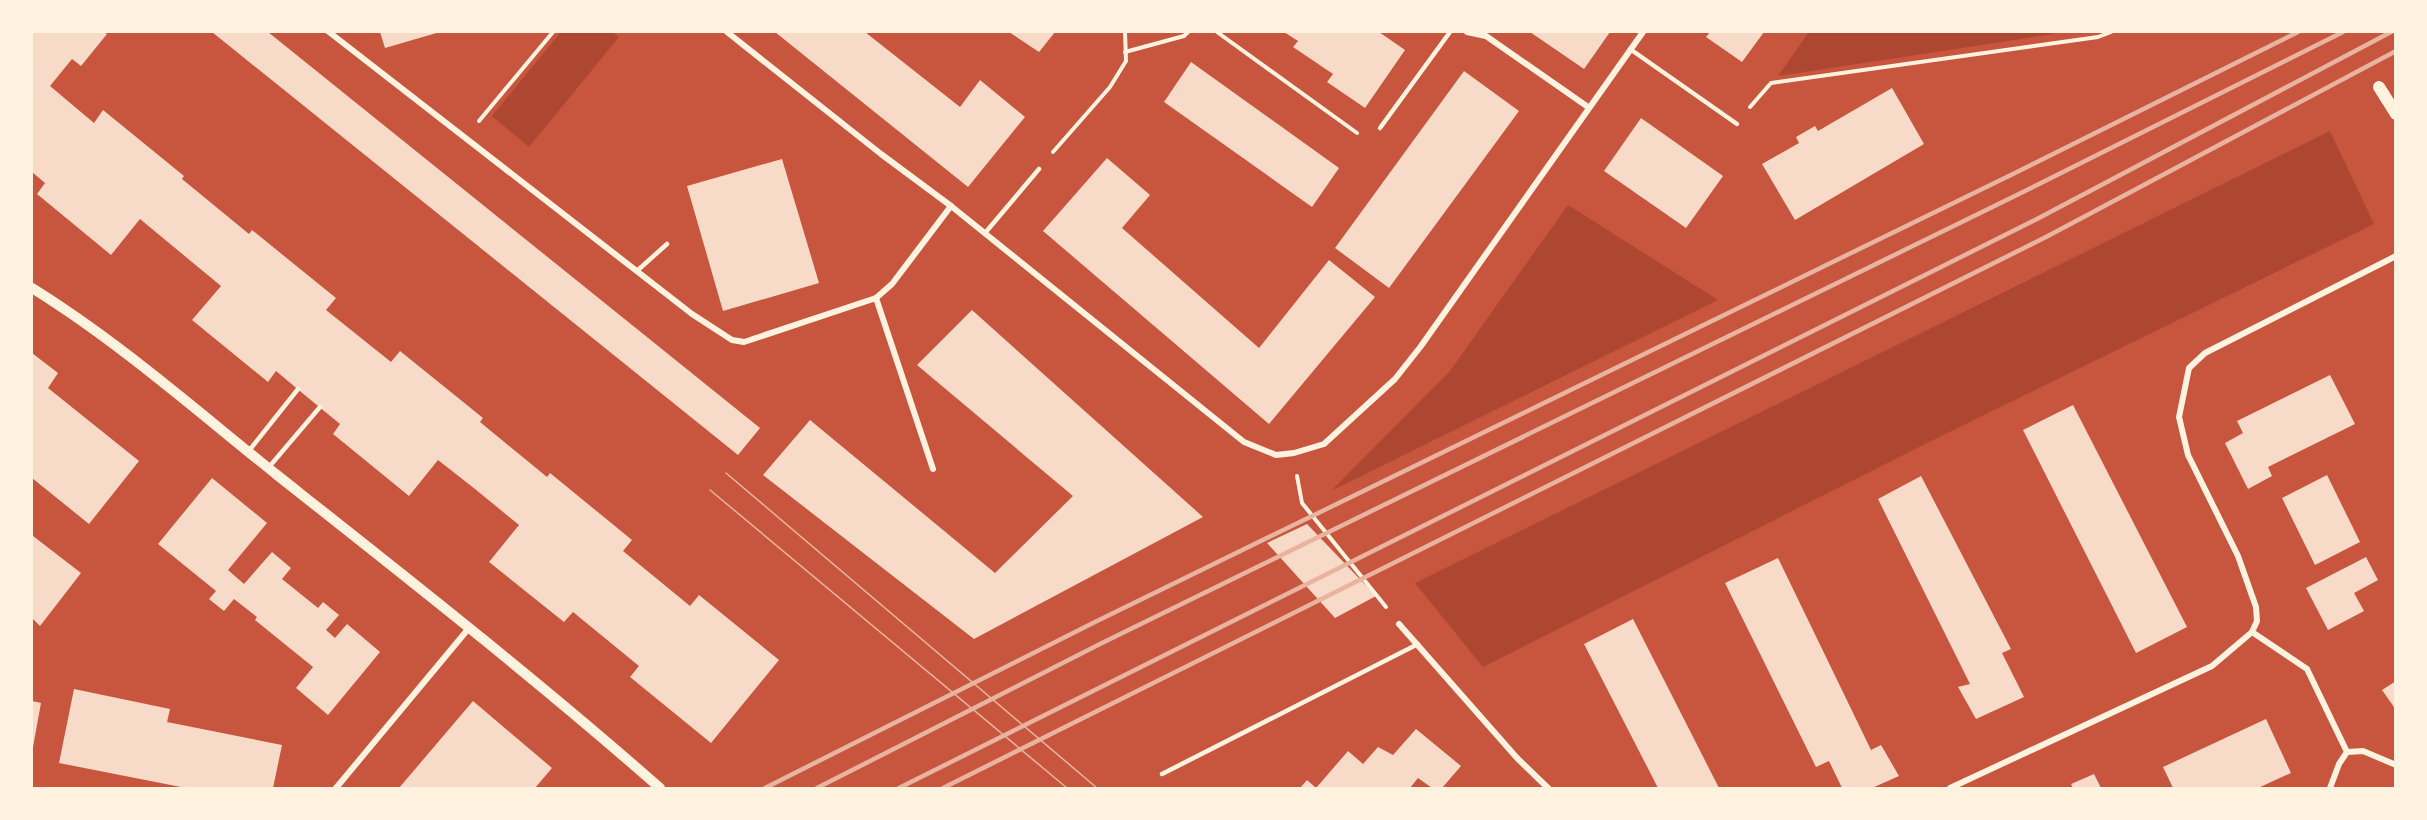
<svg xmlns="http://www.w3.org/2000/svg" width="2427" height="820" viewBox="0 0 2427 820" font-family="'Noto Sans',sans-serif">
<rect width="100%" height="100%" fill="#c8553d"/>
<!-- green -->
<g fill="#ae4732">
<polygon points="561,32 612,32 619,37 529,147 492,116"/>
<polygon points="1809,32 2051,32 2054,34 1778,76"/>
<polygon points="2330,131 2374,224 1925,444 1483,667 1415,583"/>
<polygon points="1568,205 1718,300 1331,491 1450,371"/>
</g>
<!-- building -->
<g fill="#f7dbc8">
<polygon points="32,32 103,32 107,34 81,66 72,59 50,86 94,123 103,110 184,176 182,179 249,234 252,230 336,298 326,310 391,362 400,351 483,418 480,422 547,477 550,473 632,540 623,551 690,606 699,595 779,660 711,743 630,677 639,666 573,612 564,622 489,562 519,525 475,489 438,460 409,496 333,434 340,424 301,392 276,371 268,382 192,320 221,286 140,219 111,255 37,194 45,183 32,172"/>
<polygon points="212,32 268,32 760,428 738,455"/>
<polygon points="380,32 440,32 385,48"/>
<polygon points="775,32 865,32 960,107 980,80 1025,117 968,187"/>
<polygon points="1009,32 1055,32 1039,52"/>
<polygon points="1284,32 1379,32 1405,50 1365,108 1327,82 1333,74 1293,47 1298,41"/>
<polygon points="1530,32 1610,32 1584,69"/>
<polygon points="1710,32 1764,32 1742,62 1706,37"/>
<polygon points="1191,62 1339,168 1312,207 1164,102"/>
<polygon points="1464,71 1519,111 1389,288 1335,248"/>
<polygon points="1892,88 1924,144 1795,220 1762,164 1799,143 1796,137 1815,126 1818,131"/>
<polygon points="1641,118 1723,176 1686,228 1604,171"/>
<polygon points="1107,158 1150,195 1122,228 1259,348 1329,260 1375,297 1269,424 1043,231"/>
<polygon points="782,159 819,283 723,311 687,186"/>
<polygon points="972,310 1203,517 974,639 763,475 810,420 995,573 1073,496 917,365"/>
<polygon points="32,353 58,373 48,388 139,461 89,524 32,478"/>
<polygon points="2330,375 2355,424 2268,467 2272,476 2248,489 2225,443 2243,433 2237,421"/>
<polygon points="2073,405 2187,627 2136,653 2023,430"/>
<polygon points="2327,475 2360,542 2315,565 2282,498"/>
<polygon points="1921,476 2011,649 2002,653 2024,697 1976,719 1958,687 1970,684 1878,499"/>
<polygon points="212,478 267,523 228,570 244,584 272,552 291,568 282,579 318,608 323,602 339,615 326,630 335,638 347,624 380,652 328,715 296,688 313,667 255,620 257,617 234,599 224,611 209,599 216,591 158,544"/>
<polygon points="1307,524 1376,596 1335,618 1267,543"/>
<polygon points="33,536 81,573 40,626 32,618"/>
<polygon points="2366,557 2378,580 2354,593 2364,611 2328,630 2306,588"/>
<polygon points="1778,558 1871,750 1881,745 1899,776 1872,788 1842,788 1829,761 1816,767 1725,583"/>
<polygon points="1633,619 1719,788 1658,788 1584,644"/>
<polygon points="2396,681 2396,710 2382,690"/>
<polygon points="74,689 170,709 167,722 282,745 273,788 186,788 59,763"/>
<polygon points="32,701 41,703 33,747 32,747"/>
<polygon points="473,701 552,768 535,788 399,788"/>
<polygon points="2266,719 2291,773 2258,788 2173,788 2163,767"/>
<polygon points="1416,729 1461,766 1442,788 1432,788 1418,778 1410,788 1300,788 1307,780 1316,788 1348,751 1363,764 1378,747 1393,755"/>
<polygon points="2094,774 2101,788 2073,788 2071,784"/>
</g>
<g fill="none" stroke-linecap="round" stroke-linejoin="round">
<!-- path -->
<g stroke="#fff3e0" stroke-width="4">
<polyline points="1217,32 1357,133"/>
<polyline points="1125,52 1184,36 1188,32"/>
<polyline points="1750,107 1771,83 2098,37 2111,32"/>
<polyline points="479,121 553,32"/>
<polyline points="1053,152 1110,87 1126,61 1125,32"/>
<polyline points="1297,476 1302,503 1386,607"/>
</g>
<!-- service -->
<g stroke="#fff3e0" stroke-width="4.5">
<polyline points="1630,49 1737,124"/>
<polyline points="1380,128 1450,32"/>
<polyline points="985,233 1039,169"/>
<polyline points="638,270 667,244"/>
<polyline points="248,452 298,389"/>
<polyline points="269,467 320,407"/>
<polyline points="1162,774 1418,644"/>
</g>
<!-- minor -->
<g stroke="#fff3e0" stroke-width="6">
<polyline points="329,32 692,314 732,340 744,342 876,298 892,284 951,206"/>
<polyline points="727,32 881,154 951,206 1244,442 1276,455 1294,453 1324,444 1395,379 1421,346 1643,32"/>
<polyline points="1467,32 1486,36 1588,107"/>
<polyline points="876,298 933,469"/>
<polyline points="1399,624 1517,758 1548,788"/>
<polyline points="2347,752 2307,669 2252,632 2257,621 2256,607 2238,556 2188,455 2179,417 2189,368 2205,353 2396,256"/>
<polyline points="2347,752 2363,751 2396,765"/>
<polyline points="336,788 469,628"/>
<polyline points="1950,788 2212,666 2252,632"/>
<polyline points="2330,788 2339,764 2347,752"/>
</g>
<!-- tertiary -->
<path stroke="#fff3e0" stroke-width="10" d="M32,288C119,342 197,411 277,475C406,577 536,679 660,788"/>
<!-- secondary -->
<polyline stroke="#fff3e0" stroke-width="12" points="2379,87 2396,114"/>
<!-- tram -->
<g stroke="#e9b49f" stroke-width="1.5">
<polyline points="726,473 1097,788"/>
<polyline points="710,490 1067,788"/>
</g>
<!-- rail -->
<g stroke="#e9b49f" stroke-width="4.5">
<polyline points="765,788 1095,622 2015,173 2298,32"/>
<polyline points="817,788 1102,643 2023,192 2343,32"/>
<polyline points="899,788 2037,219 2391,32"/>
<polyline points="943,788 2046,237 2396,51"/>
</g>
</g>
<!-- border -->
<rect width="2427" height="820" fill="none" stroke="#fff3e0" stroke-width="66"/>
</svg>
